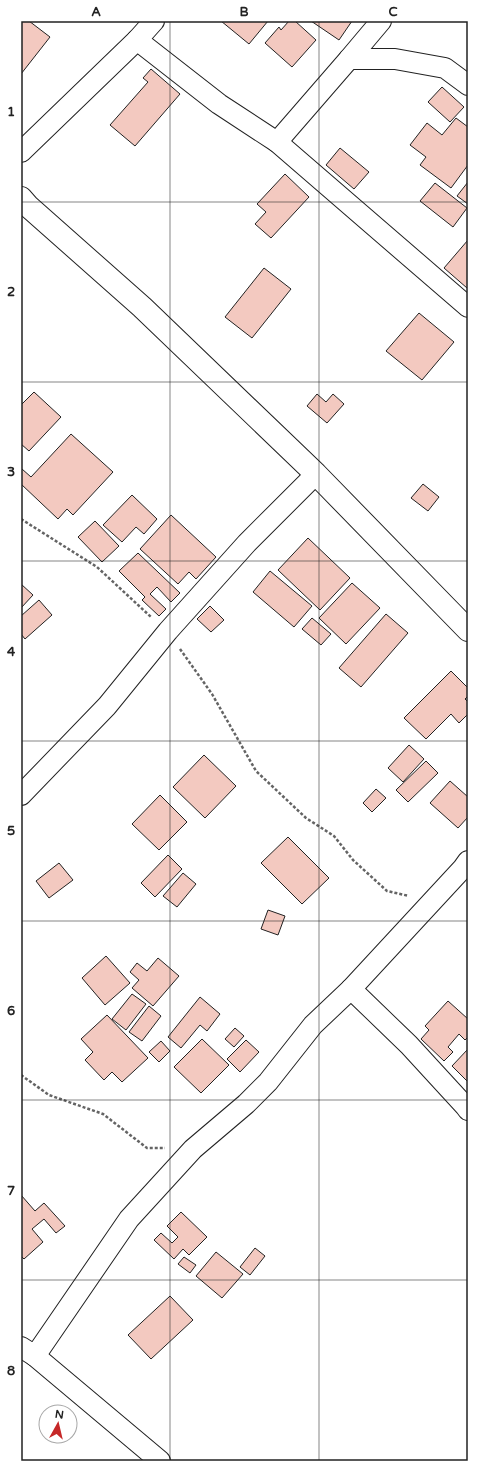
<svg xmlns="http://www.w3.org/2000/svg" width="489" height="1482" viewBox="0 0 489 1482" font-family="'Varela Round',sans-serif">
<rect width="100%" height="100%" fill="#fff"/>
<!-- building -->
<g fill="#f3c9c0" stroke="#222">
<polygon points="21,21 29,21 50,37 21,74"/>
<polygon points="221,21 268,21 249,44"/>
<polygon points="289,21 295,21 316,40 292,67 265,43 279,27 281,30"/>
<polygon points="311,21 352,21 339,40"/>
<polygon points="151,69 180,94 135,146 110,125 148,82 143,78"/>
<polygon points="442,87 464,107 450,122 428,102"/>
<polygon points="456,118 468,127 468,165 451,188 420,165 426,157 410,145 427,123 442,135"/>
<polygon points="340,148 369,172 354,189 326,165"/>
<polygon points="285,174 309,197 271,238 255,224 266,212 257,204"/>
<polygon points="468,182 468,204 457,196"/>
<polygon points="435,183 467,208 453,227 420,201"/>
<polygon points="468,240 468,286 467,288 444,268"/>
<polygon points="264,268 291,289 252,338 225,317"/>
<polygon points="419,313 454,342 422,380 386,351"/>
<polygon points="34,392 61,417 29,451 21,444 21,405"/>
<polygon points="317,394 326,402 333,394 344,404 327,423 307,406"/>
<polygon points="71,434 113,472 73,515 67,509 58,519 21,484 21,470 22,469 31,477"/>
<polygon points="423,484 439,497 428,511 411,498"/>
<polygon points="132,495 157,519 144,534 136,527 122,542 103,525"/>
<polygon points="171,515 216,557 196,579 189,572 178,584 140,549"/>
<polygon points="95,521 119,546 102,562 78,537"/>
<polygon points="308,538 350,578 320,610 278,570"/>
<polygon points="138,553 180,593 171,602 157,587 150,594 166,609 159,616 142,600 145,597 119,571"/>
<polygon points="270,571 312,606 294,627 253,592"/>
<polygon points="352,583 380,608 346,644 319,618"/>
<polygon points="21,584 33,595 21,608"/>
<polygon points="39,600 52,615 25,639 21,634 21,616"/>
<polygon points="210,606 224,620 211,632 197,619"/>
<polygon points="386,614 408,633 361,687 339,668"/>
<polygon points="312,618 331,634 321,645 302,629"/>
<polygon points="451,671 468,688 468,696 465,699 468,702 468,714 459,723 451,714 426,739 404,718"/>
<polygon points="409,745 424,759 403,782 388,768"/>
<polygon points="204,755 236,786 205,818 173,787"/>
<polygon points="426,761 438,773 408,802 396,790"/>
<polygon points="450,781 468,797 468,817 458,828 430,803"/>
<polygon points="376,789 386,798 372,812 363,803"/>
<polygon points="160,795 187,822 159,850 132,824"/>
<polygon points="288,837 329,878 302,904 261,863"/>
<polygon points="168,855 182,869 155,897 141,883"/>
<polygon points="59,863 73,880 49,898 36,881"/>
<polygon points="183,873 196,884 177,907 163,896"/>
<polygon points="268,910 285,916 278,935 261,929"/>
<polygon points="106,956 130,983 105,1005 82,978"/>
<polygon points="158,958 179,976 153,1006 132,988 139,980 130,972 137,963 147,971"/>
<polygon points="132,994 146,1004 126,1030 112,1019"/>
<polygon points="200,997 220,1014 207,1031 200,1025 181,1048 168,1037"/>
<polygon points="448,1001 468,1019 468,1037 465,1040 459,1034 448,1047 453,1052 444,1061 421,1039 429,1030 425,1026"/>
<polygon points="149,1006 161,1016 142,1041 129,1032"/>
<polygon points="107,1015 148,1058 122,1082 112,1072 104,1080 85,1060 93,1052 81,1039"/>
<polygon points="235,1028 244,1036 234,1047 225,1039"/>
<polygon points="202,1039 229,1065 201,1093 174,1067"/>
<polygon points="246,1040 259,1052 240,1072 227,1059"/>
<polygon points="161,1041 170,1051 159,1062 149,1052"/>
<polygon points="468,1049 468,1082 452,1066"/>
<polygon points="21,1195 35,1211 44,1203 65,1226 56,1233 44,1219 32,1229 43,1242 24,1259 21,1256"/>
<polygon points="181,1212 207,1237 189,1255 183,1249 174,1259 154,1240 161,1233 172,1243 178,1237 167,1226"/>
<polygon points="255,1248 265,1256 250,1275 240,1267"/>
<polygon points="216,1252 243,1274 222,1298 196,1276"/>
<polygon points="184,1257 196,1265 190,1273 178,1264"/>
<polygon points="170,1296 193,1320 151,1359 128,1335"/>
</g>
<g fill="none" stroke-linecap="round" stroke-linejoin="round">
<defs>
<g id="street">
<polyline points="137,40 219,104 277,142 349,59 395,59 445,68 468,85"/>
<polyline points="349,59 381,21"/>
<polyline points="277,142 468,307"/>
<polyline points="21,152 137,40 154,21"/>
<polyline points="21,795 107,706 168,631 247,543 316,474"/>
<polyline points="351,989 409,1045 465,1106 468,1110"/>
<polyline points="21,1347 35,1356 129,1219 193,1149 246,1104 268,1082 313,1025 351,989 463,868 468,861"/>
<polyline points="35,1356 160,1461"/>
</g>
<polyline id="primary" points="21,198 28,206 142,307 316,474 468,630"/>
</defs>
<!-- street casing -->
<use href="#street" stroke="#222" stroke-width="22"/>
<!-- primary casing -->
<use href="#primary" stroke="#222" stroke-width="24"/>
<!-- path -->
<g stroke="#646464" stroke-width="2.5" stroke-dasharray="3 2" stroke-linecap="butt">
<polyline points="21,519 97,567 151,617"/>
<polyline points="180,649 212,694 256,771 306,818 334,836 353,860 387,891 409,896"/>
<polyline points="21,1075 49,1095 103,1114 147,1148 165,1148"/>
</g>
<!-- street -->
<use href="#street" stroke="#fff" stroke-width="20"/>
<!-- primary -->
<use href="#primary" stroke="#fff" stroke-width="22"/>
</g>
<!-- grid -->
<path fill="none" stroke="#222" stroke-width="1" stroke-opacity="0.55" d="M170,21V1461M319,21V1461M21,202H468M21,382H468M21,561H468M21,741H468M21,921H468M21,1100H468M21,1280H468"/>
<!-- border -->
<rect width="489" height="1482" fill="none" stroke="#ffffff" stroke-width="44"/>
<!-- north arrow -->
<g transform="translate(58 1424) rotate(8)"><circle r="19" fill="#ffffff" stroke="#a7a7a7"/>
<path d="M0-3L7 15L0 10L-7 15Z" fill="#c62828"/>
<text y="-6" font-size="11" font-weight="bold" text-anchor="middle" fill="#222222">N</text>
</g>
<rect x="22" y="22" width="445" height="1438" fill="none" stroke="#222" stroke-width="1.5"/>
<g font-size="13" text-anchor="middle" font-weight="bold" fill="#222">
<text x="96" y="16">A</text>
<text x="244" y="16">B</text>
<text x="393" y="16">C</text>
<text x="11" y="116">1</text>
<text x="11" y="296">2</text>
<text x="11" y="476">3</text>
<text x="11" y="656">4</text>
<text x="11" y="835">5</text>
<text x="11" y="1015">6</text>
<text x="11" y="1195">7</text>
<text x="11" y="1375">8</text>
</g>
</svg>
